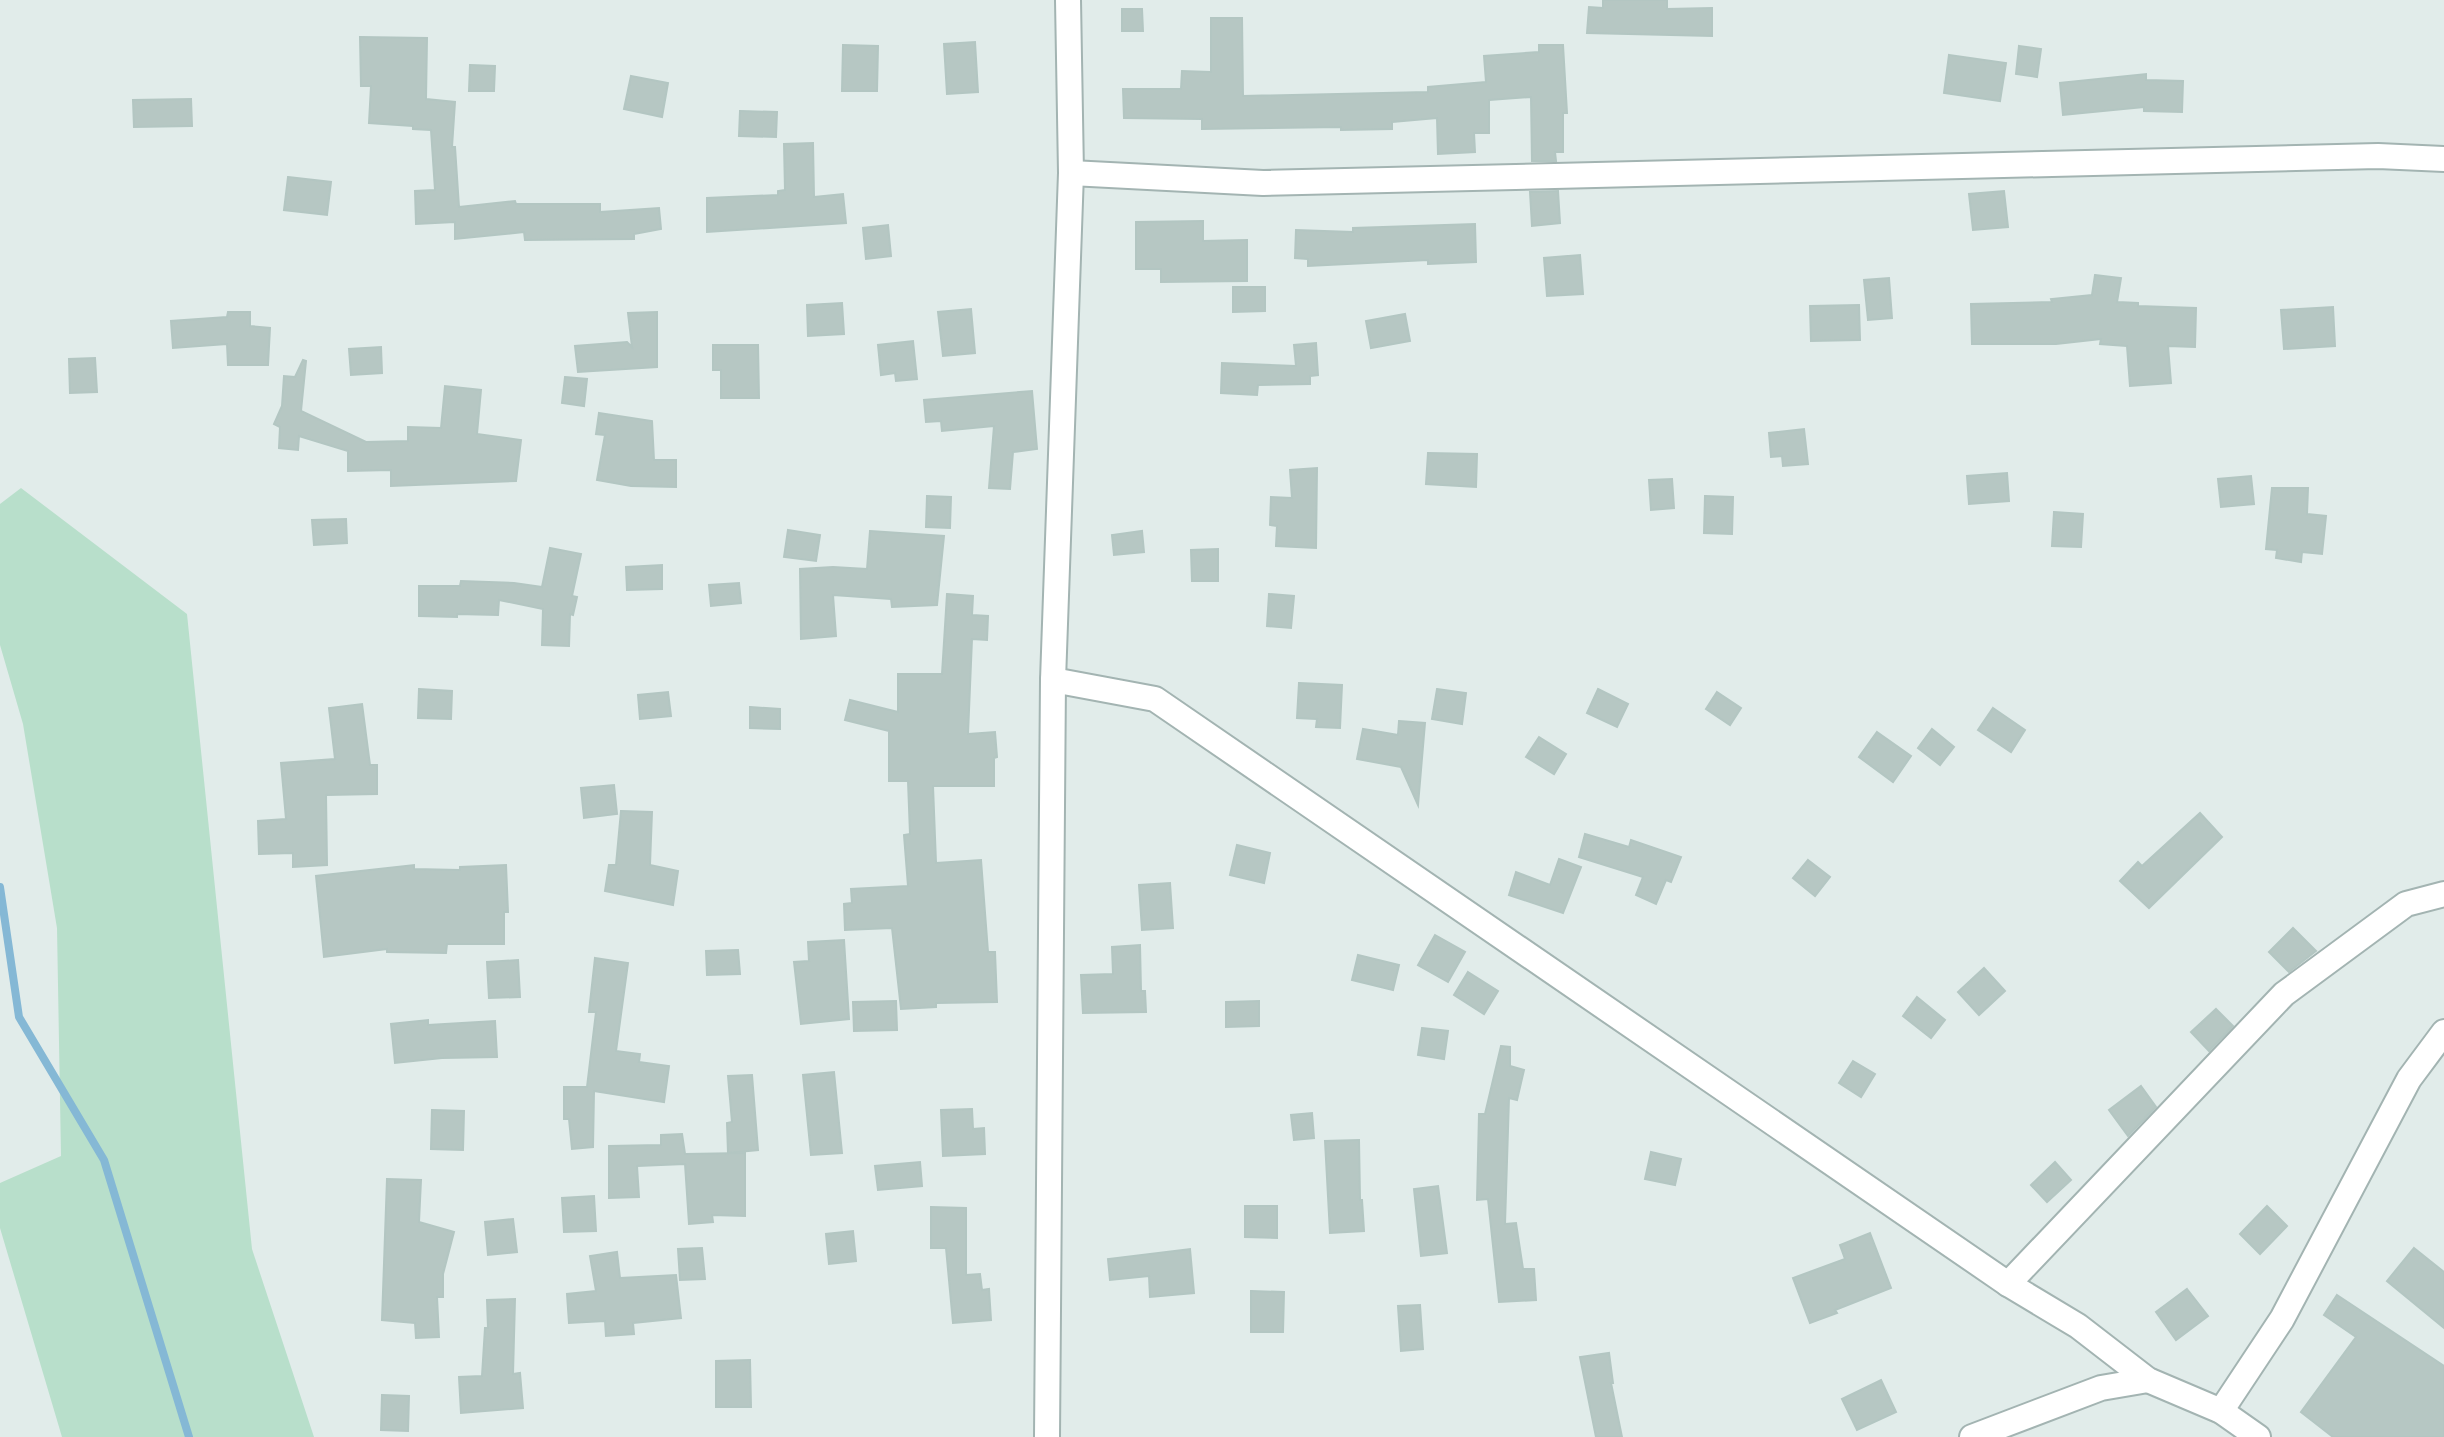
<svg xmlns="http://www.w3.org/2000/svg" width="2444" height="1437" viewBox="0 0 2444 1437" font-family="Arial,sans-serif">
<rect width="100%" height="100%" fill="#e1ecea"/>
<!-- green -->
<polygon fill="#b8dfcb" points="21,488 187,614 252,1249 314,1437 62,1437 0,1228 0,1183 61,1156 57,928 23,724 0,645 0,504"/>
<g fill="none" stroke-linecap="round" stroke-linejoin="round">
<!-- stream -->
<polyline stroke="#85b8d5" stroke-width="8" points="0,887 19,1017 104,1160 189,1437"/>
</g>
<!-- building -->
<g fill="#b6c7c3" stroke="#b3c6c2" stroke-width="2">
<polygon points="1603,0 1667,0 1667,9 1712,8 1712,36 1587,33 1589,7 1603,8"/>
<polygon points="1122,9 1142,9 1143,31 1122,31"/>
<polygon points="1211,18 1242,18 1243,96 1428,92 1428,87 1486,82 1484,56 1539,52 1539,45 1563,45 1567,113 1563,113 1563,152 1555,152 1556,161 1532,161 1531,97 1489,100 1489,133 1474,133 1475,152 1438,154 1437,118 1392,122 1392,129 1341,130 1341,127 1202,129 1202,119 1124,118 1123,89 1181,89 1182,71 1211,72"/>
<polygon points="360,37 427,38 426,99 455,102 452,147 455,147 459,207 515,201 516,204 600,204 600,212 659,208 661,229 634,234 634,239 525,240 524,232 455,239 455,222 416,224 415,191 435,190 431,130 413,129 413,126 369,123 371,86 361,86"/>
<polygon points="975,42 978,92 947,94 944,44"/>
<polygon points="843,45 878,46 877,91 842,91"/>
<polygon points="2019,46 2041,49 2037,77 2016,74"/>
<polygon points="1949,55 2006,63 2000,101 1944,93"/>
<polygon points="470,65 495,66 494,91 469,91"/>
<polygon points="2146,74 2146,80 2183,81 2182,112 2144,111 2144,107 2063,115 2060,83"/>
<polygon points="631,76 668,83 662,117 624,109"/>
<polygon points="191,99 192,126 134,127 133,100"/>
<polygon points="740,111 777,112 776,137 739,136"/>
<polygon points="813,143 814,197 843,194 846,223 707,232 707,198 778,195 778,191 785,190 784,144"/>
<polygon points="288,177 331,182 327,215 284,210"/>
<polygon points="1558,191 1560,223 1532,226 1530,192"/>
<polygon points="2004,191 2008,227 1973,230 1969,194"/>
<polygon points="1203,221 1203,241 1247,240 1247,281 1161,282 1161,269 1136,269 1136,222"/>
<polygon points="1475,224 1476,262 1428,264 1428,260 1308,266 1308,259 1295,258 1296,230 1353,232 1353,228"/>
<polygon points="888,225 891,256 866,259 863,228"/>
<polygon points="1580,255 1583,294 1547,296 1544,258"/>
<polygon points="2095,275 2121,278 2117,302 2138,303 2138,306 2196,308 2195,347 2168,346 2171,383 2130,386 2127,346 2100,344 2101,339 2056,344 1972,344 1971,304 2052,302 2051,299 2092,295"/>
<polygon points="1889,278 1892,318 1868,320 1864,280"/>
<polygon points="1233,287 1265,287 1265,311 1233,312"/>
<polygon points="842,303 844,334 808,336 807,305"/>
<polygon points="1859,305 1860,340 1811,341 1810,306"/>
<polygon points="2333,307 2335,346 2284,349 2281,310"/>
<polygon points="971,309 975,353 943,356 938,312"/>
<polygon points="228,312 250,312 250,326 270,328 268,365 228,365 227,344 173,348 171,321 227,317"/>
<polygon points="657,312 657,367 578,372 575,346 627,342 632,347 628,313"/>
<polygon points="1405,314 1410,341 1371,348 1366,321"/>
<polygon points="913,341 917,379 896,381 895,373 881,375 878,345"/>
<polygon points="1316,343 1318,375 1310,376 1310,384 1258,385 1257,395 1221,393 1222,363 1296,366 1294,345"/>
<polygon points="713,345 758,345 759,398 721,398 721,370 713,370"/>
<polygon points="381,347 382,373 351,375 349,349"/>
<polygon points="95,358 97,392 70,393 69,359"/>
<polygon points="303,360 306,361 301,411 366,442 408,441 408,427 441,428 445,386 481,390 477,434 521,440 516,481 391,486 391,470 348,471 348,451 299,436 298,450 279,448 280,427 274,424 282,406 284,376 295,377"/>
<polygon points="565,377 587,379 584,406 562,403"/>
<polygon points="1032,391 1037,449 1013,452 1010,489 989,488 994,426 942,431 941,421 926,422 924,400"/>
<polygon points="599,413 652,421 654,460 676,460 676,487 631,486 597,480 605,435 596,434"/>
<polygon points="1804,429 1808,464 1783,466 1782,456 1771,457 1769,433"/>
<polygon points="1428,453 1477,454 1476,487 1426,484"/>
<polygon points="1317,468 1316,548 1276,546 1277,526 1270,525 1271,497 1292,498 1290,470"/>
<polygon points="2007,473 2009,501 1969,504 1967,476"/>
<polygon points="2251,476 2254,504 2221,507 2218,479"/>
<polygon points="1672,479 1674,508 1651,510 1649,480"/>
<polygon points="2272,488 2308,488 2307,514 2326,516 2322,554 2302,552 2301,562 2276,558 2277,550 2266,549"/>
<polygon points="927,496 951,497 950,528 926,527"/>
<polygon points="1705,496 1733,497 1732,534 1704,533"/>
<polygon points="2054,512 2083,514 2081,547 2052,546"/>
<polygon points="346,519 347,543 314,545 312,520"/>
<polygon points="788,530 820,535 816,561 784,557"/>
<polygon points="870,531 944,536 937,605 892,607 891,599 833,595 836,636 801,639 800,569 833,567 867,569"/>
<polygon points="1142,531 1144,552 1114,555 1112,535"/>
<polygon points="550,548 581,554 572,596 577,597 573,615 570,614 569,646 542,645 543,609 499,600 498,615 457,614 457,617 419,616 419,586 460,586 461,581 514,583 542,587"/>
<polygon points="1218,549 1218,581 1192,581 1191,550"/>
<polygon points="662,565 662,589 627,590 626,567"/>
<polygon points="739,583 741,603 711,606 709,585"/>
<polygon points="947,594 973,596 972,615 988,616 987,640 972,639 968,734 995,732 997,757 994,758 994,786 933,786 936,863 981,860 988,952 995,952 997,1002 936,1003 936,1007 901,1009 892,928 845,930 844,904 852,903 851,889 908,886 904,835 910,834 908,781 889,781 889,731 845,720 850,700 898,712 898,674 942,674"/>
<polygon points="1269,594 1294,596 1291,628 1267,626"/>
<polygon points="1299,683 1342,685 1340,728 1316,727 1317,719 1297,718"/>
<polygon points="419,689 452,691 451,719 418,718"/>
<polygon points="1437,689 1466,693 1462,724 1432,719"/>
<polygon points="1598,689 1628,704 1617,727 1587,713"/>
<polygon points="668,692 671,716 640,719 638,695"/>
<polygon points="1717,692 1741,708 1730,725 1706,709"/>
<polygon points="362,704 370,765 377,765 377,794 326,795 327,865 293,867 293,853 259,854 258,821 286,819 281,763 335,759 329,708"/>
<polygon points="750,707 780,709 780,729 750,728"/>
<polygon points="1993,708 2025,730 2011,752 1978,730"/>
<polygon points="1399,721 1425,723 1418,805 1401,767 1357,759 1363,729 1398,735"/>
<polygon points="1932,729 1954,747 1940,765 1918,748"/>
<polygon points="1877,732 1911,756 1893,782 1859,757"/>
<polygon points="1539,737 1566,754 1554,774 1526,757"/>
<polygon points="614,785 617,814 584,818 581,788"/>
<polygon points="621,811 652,812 650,865 678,871 673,905 605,891 609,865 616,865"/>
<polygon points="2200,813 2222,837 2149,908 2120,881 2138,862 2142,866"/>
<polygon points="1585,834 1629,847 1631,840 1681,857 1671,882 1666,880 1656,904 1636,895 1643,877 1579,857"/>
<polygon points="1237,845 1270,853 1264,883 1230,875"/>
<polygon points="1559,859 1581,867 1563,913 1509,895 1516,872 1550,885"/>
<polygon points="1808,860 1830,877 1815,896 1793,878"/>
<polygon points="414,865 414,869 460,870 460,867 506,865 508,912 504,912 504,944 447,944 446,953 387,952 387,949 324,957 316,876"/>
<polygon points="1170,883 1173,928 1142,930 1139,885"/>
<polygon points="2293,928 2316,951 2289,972 2269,952"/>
<polygon points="1435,935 1465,952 1448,982 1418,965"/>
<polygon points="844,940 849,1019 801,1024 794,962 809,961 808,942"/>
<polygon points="1140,945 1141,991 1145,991 1146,1012 1083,1013 1081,975 1113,974 1112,947"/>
<polygon points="738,950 740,974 707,975 706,951"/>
<polygon points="1358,955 1399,965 1393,990 1352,980"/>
<polygon points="595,958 628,963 616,1051 640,1054 639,1062 669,1066 664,1102 594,1091 593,1147 572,1149 569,1119 564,1119 564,1087 587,1087 596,1012 589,1012"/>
<polygon points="518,960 520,997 489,998 487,962"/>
<polygon points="1984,968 2005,991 1979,1015 1958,992"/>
<polygon points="1468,972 1498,991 1484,1014 1454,995"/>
<polygon points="1917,997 1945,1020 1931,1038 1903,1016"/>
<polygon points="896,1001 897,1030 854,1031 853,1002"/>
<polygon points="1259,1001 1259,1026 1226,1027 1226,1002"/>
<polygon points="2216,1009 2233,1026 2209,1051 2191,1032"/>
<polygon points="428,1020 428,1025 495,1021 497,1057 442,1058 395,1063 391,1024"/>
<polygon points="1422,1028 1448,1031 1444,1059 1418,1055"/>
<polygon points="1501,1046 1510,1047 1510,1066 1524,1070 1517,1100 1509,1098 1505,1224 1516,1223 1523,1269 1534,1269 1536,1300 1499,1302 1488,1199 1477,1200 1479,1114 1485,1114"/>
<polygon points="1853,1061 1875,1074 1861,1097 1839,1083"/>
<polygon points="834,1072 842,1153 811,1155 803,1075"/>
<polygon points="752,1075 758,1150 728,1153 727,1123 732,1122 728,1076"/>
<polygon points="2141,1086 2156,1107 2128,1136 2109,1110"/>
<polygon points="972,1109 973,1129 984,1128 985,1154 943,1156 941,1110"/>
<polygon points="432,1110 464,1111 463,1150 431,1149"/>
<polygon points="1312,1113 1314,1138 1294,1140 1291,1115"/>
<polygon points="682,1134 685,1154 745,1153 745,1216 712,1215 713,1222 689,1224 685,1164 637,1166 639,1197 609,1198 609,1146 661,1145 661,1135"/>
<polygon points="1359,1140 1360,1200 1362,1200 1364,1231 1330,1233 1325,1141"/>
<polygon points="1651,1152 1681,1159 1675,1185 1645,1179"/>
<polygon points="920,1162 922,1186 878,1190 875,1166"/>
<polygon points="2055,1162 2071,1180 2047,1202 2031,1185"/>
<polygon points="387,1179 421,1180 419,1222 454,1232 443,1274 443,1297 437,1297 439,1337 416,1338 415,1323 382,1320"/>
<polygon points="1438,1186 1447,1253 1421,1256 1414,1189"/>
<polygon points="594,1196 596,1231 564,1232 562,1198"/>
<polygon points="1245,1206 1277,1206 1277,1238 1245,1237"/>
<polygon points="2267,1206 2287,1226 2260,1254 2240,1234"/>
<polygon points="931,1207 966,1208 966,1275 980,1274 982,1290 989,1289 991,1320 953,1323 946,1248 931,1248"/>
<polygon points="513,1219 517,1252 488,1255 485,1222"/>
<polygon points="853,1231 856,1261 829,1264 826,1234"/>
<polygon points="1870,1233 1891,1288 1835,1310 1837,1313 1810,1323 1793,1278 1845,1259 1840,1245"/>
<polygon points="702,1248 705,1279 680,1280 678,1249"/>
<polygon points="2414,1248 2444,1272 2444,1328 2387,1281"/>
<polygon points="1190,1249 1194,1293 1150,1297 1149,1276 1110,1280 1108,1259"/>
<polygon points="617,1252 620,1278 676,1275 681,1318 633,1323 634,1334 606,1336 605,1321 569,1323 567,1294 596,1291 590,1256"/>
<polygon points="2187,1289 2208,1316 2176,1340 2156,1312"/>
<polygon points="1251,1291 1284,1292 1283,1332 1251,1332"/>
<polygon points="2337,1295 2444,1366 2444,1437 2333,1437 2301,1412 2356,1337 2324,1315"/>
<polygon points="515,1299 513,1374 520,1373 523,1408 461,1413 459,1377 482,1376 485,1328 488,1328 487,1300"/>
<polygon points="1420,1305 1423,1349 1401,1351 1398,1306"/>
<polygon points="1609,1353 1613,1383 1611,1383 1622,1437 1596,1437 1580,1357"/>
<polygon points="750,1360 751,1407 716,1407 716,1361"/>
<polygon points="1881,1380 1896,1412 1857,1430 1842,1399"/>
<polygon points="382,1395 409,1396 408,1431 381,1430"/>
</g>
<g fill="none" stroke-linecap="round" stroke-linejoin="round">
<defs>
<g id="minor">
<polyline points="1071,173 1263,183 2378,156 2444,159"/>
<polyline points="1053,680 1155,699 2008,1284 2078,1326 2148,1380 2221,1411 2258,1437"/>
<polyline points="2008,1284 2284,994 2406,904 2444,894"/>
<polyline points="2221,1411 2282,1319 2409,1079 2444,1032"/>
<polyline points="1047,1437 1053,680 1071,173 1068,0"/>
<polyline points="1972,1437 2101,1388 2148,1380"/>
</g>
</defs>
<!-- minor casing -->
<use href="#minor" stroke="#a3b4b2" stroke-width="28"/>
<!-- minor -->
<use href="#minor" stroke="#fff" stroke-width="24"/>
</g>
</svg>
